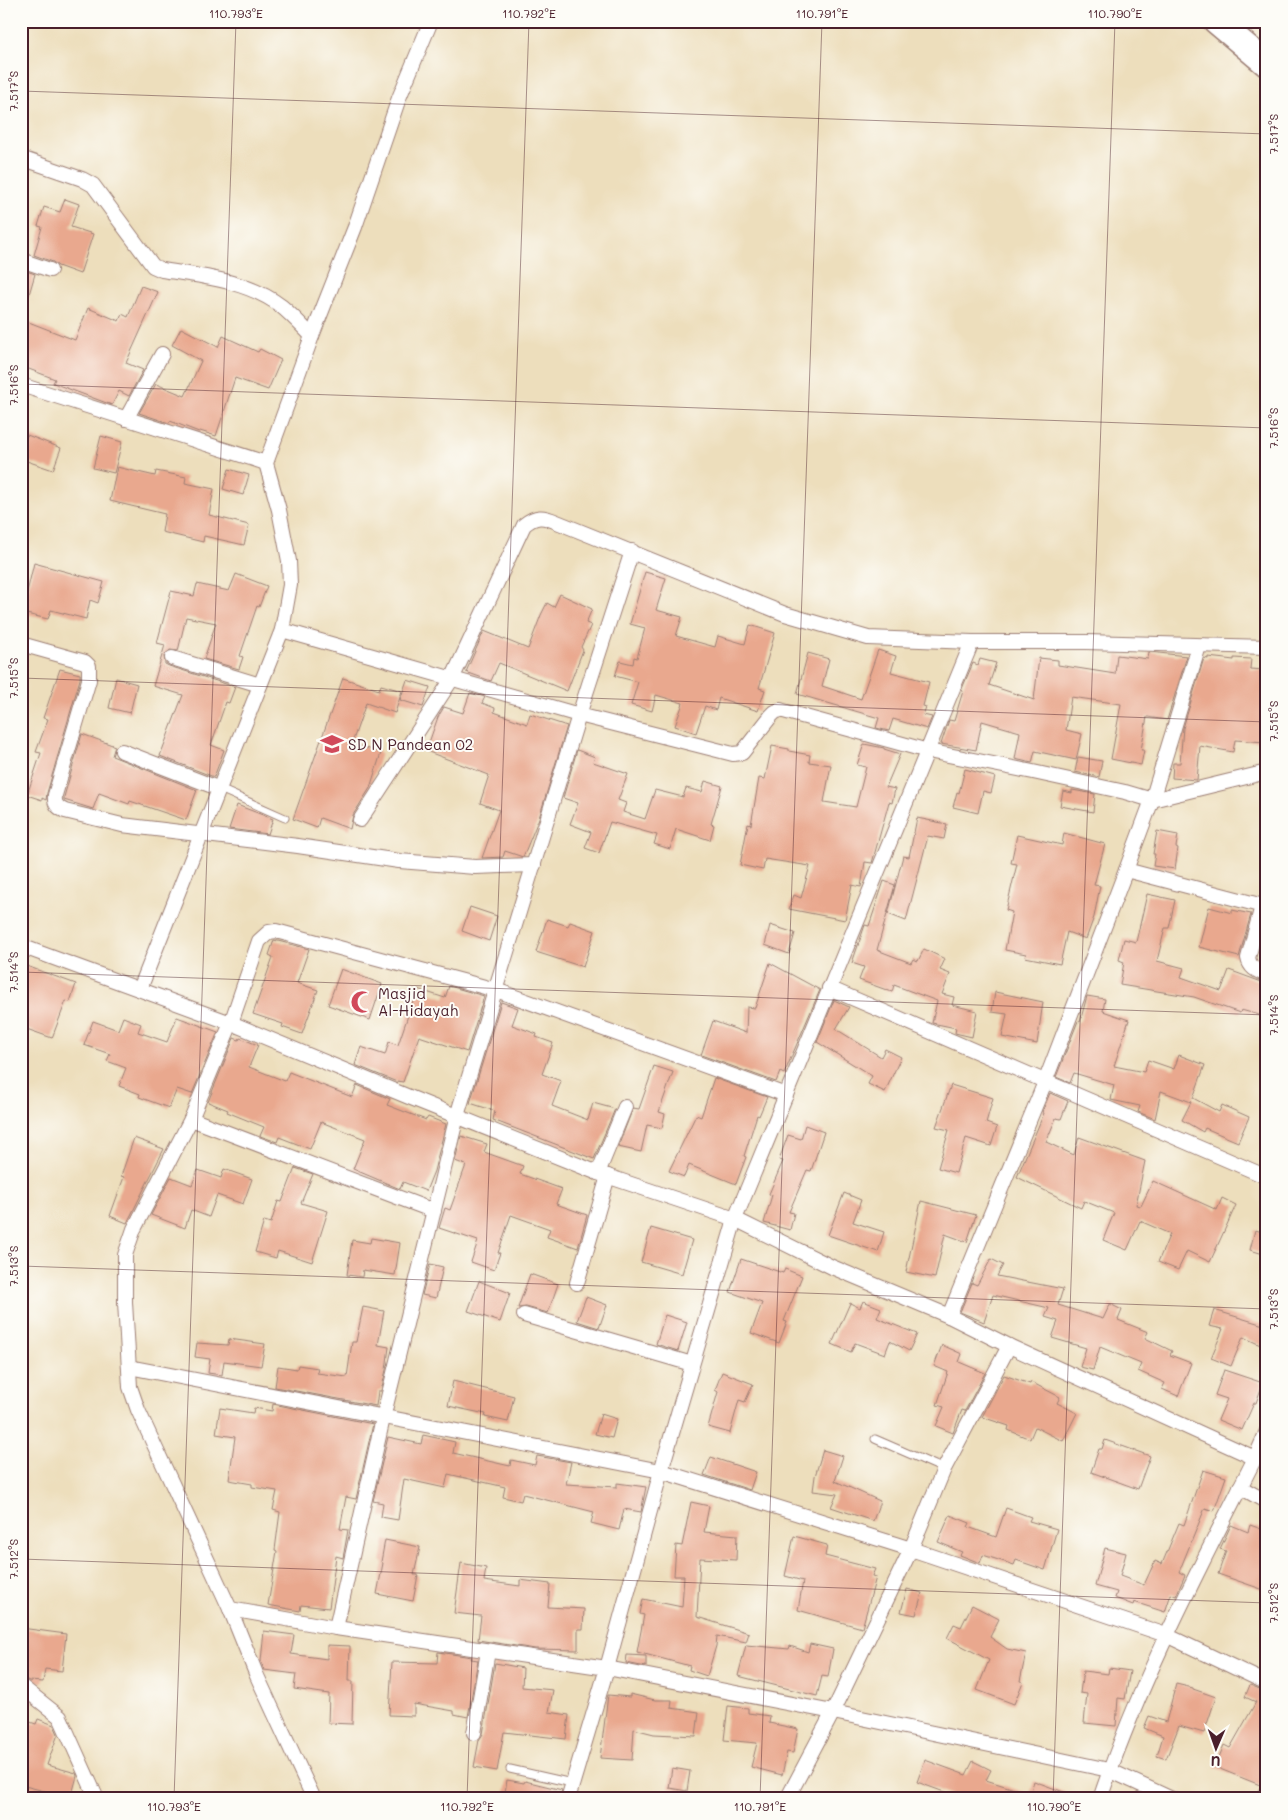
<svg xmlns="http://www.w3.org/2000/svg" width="1288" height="1820" viewBox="0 0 1288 1820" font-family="Mali,sans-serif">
<rect width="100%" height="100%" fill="#fdfcf7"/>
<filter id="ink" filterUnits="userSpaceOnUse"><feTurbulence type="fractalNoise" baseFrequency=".02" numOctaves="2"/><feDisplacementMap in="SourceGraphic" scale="10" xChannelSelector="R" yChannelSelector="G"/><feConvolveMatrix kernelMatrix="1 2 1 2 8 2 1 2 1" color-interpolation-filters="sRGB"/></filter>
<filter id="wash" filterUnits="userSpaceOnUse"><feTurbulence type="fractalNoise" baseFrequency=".0096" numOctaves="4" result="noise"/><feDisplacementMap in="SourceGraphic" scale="20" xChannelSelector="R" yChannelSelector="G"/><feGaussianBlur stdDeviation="1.12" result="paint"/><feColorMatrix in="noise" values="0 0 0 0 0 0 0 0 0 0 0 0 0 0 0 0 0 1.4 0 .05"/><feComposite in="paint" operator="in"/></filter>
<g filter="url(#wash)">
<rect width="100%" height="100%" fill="#eddebc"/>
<g id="blocks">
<!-- building -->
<g fill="#e9a88e">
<polygon points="65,199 79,204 71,227 93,234 80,274 58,266 53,262 34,255 42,227 38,226 44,207 60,212"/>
<polygon points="21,269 35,274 25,308 21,308"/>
<polygon points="141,286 158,292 126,363 143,370 129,396 119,391 112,405 53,383 55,379 21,366 21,319 75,340 88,308 119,321 122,314 128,317"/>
<polygon points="181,328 218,347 223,336 258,352 260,349 281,360 268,390 235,378 216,436 200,431 199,432 170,421 169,423 139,413 156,384 185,396 201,361 172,345"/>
<polygon points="27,435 61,448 53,470 21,459 21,450"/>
<polygon points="101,436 122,442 114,473 93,468"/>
<polygon points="117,467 155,476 156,471 186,477 185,483 214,489 209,515 249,525 244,545 204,536 203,542 162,532 165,514 110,501"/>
<polygon points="229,469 249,475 243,495 223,489"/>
<polygon points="34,563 104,582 98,603 90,600 86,619 51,610 48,619 22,613"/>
<polygon points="645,572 666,578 656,610 682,617 676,636 715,647 718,636 745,644 750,625 775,633 759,688 765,690 758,711 719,698 716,710 705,706 696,733 675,726 683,703 656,695 652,711 631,705 638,682 615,676 620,661 633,664 634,657 637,658 645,628 630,624"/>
<polygon points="236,574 267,586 259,607 257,606 240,656 243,657 239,669 204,659 216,623 186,617 178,651 170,650 164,656 165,664 169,666 235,687 229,703 226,702 211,745 224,750 214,777 160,756 183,695 153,686 165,645 157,643 171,591 194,596 197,584 229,591"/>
<polygon points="560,594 592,609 586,623 591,625 581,647 583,650 567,691 499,663 491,681 466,672 484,631 528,649 541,615 547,603 554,607"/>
<polygon points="878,650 896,656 891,672 929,682 923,706 926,707 923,715 932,717 927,729 893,719 889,731 876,728 879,718 797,694 808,653 829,659 822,686 861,699"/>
<polygon points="1149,652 1187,656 1167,720 1147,717 1141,750 1144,750 1141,765 1111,759 1121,704 1071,697 1066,730 1082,734 1076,760 1035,751 1032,763 1015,759 1020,732 982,721 976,750 941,744 949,720 954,721 963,691 961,691 973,663 978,665 980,659 996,663 989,685 1034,700 1039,658 1058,660 1058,665 1115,674 1117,655 1148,659"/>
<polygon points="1208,657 1234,660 1234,658 1251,659 1250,669 1267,670 1266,742 1235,740 1233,752 1200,746 1197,780 1172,778 1173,763 1180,763 1183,728 1204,658 1208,659"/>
<polygon points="60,669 80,674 80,679 47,793 46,800 42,798 42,800 27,795 41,753 36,752 48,719 43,718"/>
<polygon points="116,678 137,684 130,713 109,708"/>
<polygon points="343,678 379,690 381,685 402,691 395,713 366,703 352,743 381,753 370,788 353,815 350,829 320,818 317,828 293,819"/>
<polygon points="407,680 430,687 423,707 400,700"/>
<polygon points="470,693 485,697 482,703 495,708 494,712 527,724 530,714 567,726 539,818 523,857 505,851 503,857 482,858 499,810 480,803 489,775 426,751 438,717 444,707 463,713"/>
<polygon points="82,734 115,746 112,756 197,790 186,820 130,801 129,804 99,793 93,809 64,800 64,797"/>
<polygon points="864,744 884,748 884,749 900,754 886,787 895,789 892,803 889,802 872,863 865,862 861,887 852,885 845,920 789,909 794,895 801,898 810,866 765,859 763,870 740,865 748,824 751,825 759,778 765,779 772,746 789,749 789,751 810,755 809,762 831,765 824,802 856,807 866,767 857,765"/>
<polygon points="577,750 595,757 593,762 628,774 618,800 626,803 623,812 645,819 655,790 683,797 686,788 702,792 705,781 722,786 711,824 714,825 710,840 676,829 670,849 654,844 657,835 610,822 599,853 585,848 591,832 570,824 578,803 563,798"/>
<polygon points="1078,757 1102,761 1099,777 1075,772"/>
<polygon points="965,769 995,777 991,793 983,791 978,813 953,807 957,792 959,793"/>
<polygon points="1072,790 1095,794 1093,812 1060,806 1063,791 1072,793"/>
<polygon points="237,805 273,819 268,834 229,829"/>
<polygon points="917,818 947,824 944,839 928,836 906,921 888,914 903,856 909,857"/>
<polygon points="1157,831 1178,835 1176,847 1178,848 1175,869 1153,866 1155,854 1153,854"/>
<polygon points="1064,833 1105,844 1094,885 1100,886 1094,917 1086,939 1067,932 1060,964 1025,957 1026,954 1005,950 1012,912 1006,910 1017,864 1011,863 1017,835 1062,845"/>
<polygon points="884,881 895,885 877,950 911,963 913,959 918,961 924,949 945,959 940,970 950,974 942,994 954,997 952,1005 977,1011 972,1037 955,1033 956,1028 932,1023 937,1001 894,985 892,992 859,980 864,967 852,963 865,925 869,926"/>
<polygon points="1147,894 1175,900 1169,928 1165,928 1157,961 1184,968 1181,977 1221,991 1229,970 1267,984 1267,1017 1241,1010 1240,1013 1194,997 1120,985 1124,962 1119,960 1124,939 1136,942"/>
<polygon points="470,907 497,916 489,941 462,931"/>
<polygon points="1209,907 1232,913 1232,910 1251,914 1239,957 1199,947"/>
<polygon points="547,919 568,926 570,922 595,931 583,967 536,952"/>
<polygon points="770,925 795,933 789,954 765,945"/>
<polygon points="274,940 309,949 297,983 318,990 302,1034 282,1027 283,1024 253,1014 273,957 269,955"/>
<polygon points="770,963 820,990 784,1074 780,1072 776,1082 701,1055 713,1021 746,1033 747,1007 755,1008"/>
<polygon points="21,964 76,984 70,1002 66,1001 52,1038 21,1027"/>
<polygon points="341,969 382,984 370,1020 328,1005"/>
<polygon points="449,986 484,996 467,1052 419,1036 403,1082 397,1081 397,1082 355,1065 361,1047 385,1055 389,1042 398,1045 417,989 445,998"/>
<polygon points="995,992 1043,1002 1037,1044 1002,1037 1007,1014 992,1012"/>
<polygon points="1087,996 1105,999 1103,1011 1129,1020 1114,1066 1144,1072 1148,1060 1174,1069 1179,1055 1205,1065 1193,1098 1219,1112 1222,1105 1249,1117 1238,1142 1205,1128 1203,1132 1182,1120 1191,1102 1161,1091 1155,1119 1138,1112 1140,1106 1111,1100 1114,1085 1074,1073 1070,1083 1056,1077 1078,1021 1080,1022"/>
<polygon points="834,1000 849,1007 836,1029 881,1057 885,1049 901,1057 885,1092 868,1084 872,1076 817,1042"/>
<polygon points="501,1002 518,1008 512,1025 537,1034 536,1037 553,1043 542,1074 561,1081 552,1106 588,1120 593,1103 615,1109 594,1159 493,1120 495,1111 470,1103"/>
<polygon points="123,1017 141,1024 138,1032 167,1042 177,1017 218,1032 192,1094 177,1089 169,1108 139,1097 140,1094 119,1086 126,1068 107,1061 110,1054 84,1045 93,1021 118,1030"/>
<polygon points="234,1038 239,1040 240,1038 258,1045 249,1067 285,1081 289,1072 352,1097 357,1085 390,1099 387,1105 426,1120 428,1117 446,1124 434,1171 426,1191 403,1182 400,1189 353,1169 365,1139 321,1122 310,1149 279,1137 277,1142 260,1136 264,1127 227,1112 228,1110 208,1102"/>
<polygon points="654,1066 673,1072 659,1112 665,1114 662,1128 647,1125 641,1152 618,1147 633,1108 639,1109"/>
<polygon points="714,1078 767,1097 759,1116 757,1115 744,1156 746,1157 736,1184 689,1165 684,1177 669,1171 696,1115 701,1117"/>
<polygon points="951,1085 993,1098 986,1123 997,1127 991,1146 966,1138 956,1173 938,1168 949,1130 936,1127"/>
<polygon points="1050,1093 1068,1101 1061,1119 1056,1118 1046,1142 1074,1155 1079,1137 1145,1161 1136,1205 1141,1206 1153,1181 1217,1210 1222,1198 1236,1205 1210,1262 1187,1251 1178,1270 1158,1262 1170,1234 1140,1221 1127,1250 1103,1240 1114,1213 1084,1201 1081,1208 1017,1177 1044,1113 1042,1112"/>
<polygon points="805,1125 824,1132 811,1171 807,1170 789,1212 794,1213 790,1230 764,1223 772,1195 769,1194 783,1161 779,1160 788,1135 801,1139"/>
<polygon points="461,1136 487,1144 484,1152 523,1166 520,1174 562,1189 556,1204 587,1215 578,1248 547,1237 550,1229 511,1215 498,1253 500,1253 494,1270 471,1262 478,1241 439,1228 445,1208 450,1210 466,1165 455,1161"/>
<polygon points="134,1138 164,1149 127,1223 110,1216 124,1177 121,1176"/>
<polygon points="295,1168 313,1174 301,1203 328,1211 312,1262 278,1251 276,1258 255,1252 264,1221 271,1223 278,1201 282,1202"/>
<polygon points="224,1169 252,1179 243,1204 217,1195 209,1217 191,1210 185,1228 151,1215 171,1177 192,1185 198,1170 221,1178"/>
<polygon points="844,1193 861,1200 853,1222 884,1232 878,1252 828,1235"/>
<polygon points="921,1201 976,1215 967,1242 945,1234 935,1278 906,1272"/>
<polygon points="651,1228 692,1240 682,1274 641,1262"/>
<polygon points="1255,1230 1267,1233 1267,1255 1250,1250"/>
<polygon points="371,1238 400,1243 395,1275 363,1270 362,1277 347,1275 352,1240 370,1243"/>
<polygon points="741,1259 783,1273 785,1269 802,1276 784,1321 787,1322 779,1343 751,1333 762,1303 730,1292"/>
<polygon points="991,1259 1003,1265 997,1276 1063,1289 1058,1305 1103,1319 1110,1304 1122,1310 1118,1320 1148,1332 1145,1338 1172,1351 1170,1355 1191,1363 1178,1396 1162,1389 1165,1383 1138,1371 1141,1364 1100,1347 1093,1370 1080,1367 1086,1348 1052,1338 1058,1321 1045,1317 1049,1308 993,1295 984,1322 960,1312 972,1283 977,1285"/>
<polygon points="430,1264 443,1267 436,1298 422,1295"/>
<polygon points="530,1274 558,1284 548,1313 526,1307 518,1308"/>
<polygon points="479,1281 510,1293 500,1322 468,1311"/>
<polygon points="586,1297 607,1305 599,1328 577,1321"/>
<polygon points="863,1301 881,1308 877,1318 917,1334 909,1351 890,1341 885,1354 855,1343 851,1352 832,1344 850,1303 860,1308"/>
<polygon points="363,1307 384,1311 378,1345 389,1347 386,1370 381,1391 378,1391 376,1406 275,1387 278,1366 297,1369 298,1365 318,1368 317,1373 347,1377 352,1342 356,1342"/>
<polygon points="1214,1310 1267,1326 1267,1348 1243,1337 1231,1366 1211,1358 1223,1329 1209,1326"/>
<polygon points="665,1315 687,1322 678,1351 656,1344"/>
<polygon points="229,1339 265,1344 261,1366 224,1361 222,1375 208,1373 210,1359 195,1357 197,1343 228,1345"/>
<polygon points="942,1345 962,1354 959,1362 985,1373 965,1411 962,1410 953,1433 936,1426 944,1407 937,1405 948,1372 934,1366"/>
<polygon points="1224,1370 1263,1383 1256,1403 1254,1403 1242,1430 1218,1420 1227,1399 1215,1395"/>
<polygon points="722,1372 753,1384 745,1402 739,1400 730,1433 708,1427 718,1392 715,1390"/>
<polygon points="1004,1375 1030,1384 1031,1382 1060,1397 1057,1403 1077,1413 1063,1441 1035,1427 1030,1439 1008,1430 1009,1426 982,1417"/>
<polygon points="453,1381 514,1396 508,1422 485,1417 486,1414 448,1406"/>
<polygon points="273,1404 373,1424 356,1499 346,1497 340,1529 348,1530 343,1558 336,1556 329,1608 301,1605 300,1611 268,1605 277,1551 275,1550 280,1512 273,1510 277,1491 252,1487 252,1484 229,1480 235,1437 216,1434 220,1408 253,1413 254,1408 272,1411"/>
<polygon points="601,1414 617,1419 612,1438 595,1434"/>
<polygon points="423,1435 455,1442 453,1453 510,1466 511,1460 535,1465 537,1456 571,1462 566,1484 617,1487 617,1483 646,1487 641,1512 624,1509 619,1530 591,1523 594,1512 523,1494 521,1501 503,1497 505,1487 448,1474 445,1488 404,1479 398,1520 381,1517 383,1503 373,1501 388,1437 421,1444"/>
<polygon points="1105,1440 1150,1456 1138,1489 1091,1472 1099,1449 1102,1449"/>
<polygon points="823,1450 843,1456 835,1481 880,1501 873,1521 831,1507 837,1494 813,1491 815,1476"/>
<polygon points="711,1457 756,1472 750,1490 704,1475"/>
<polygon points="1203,1470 1226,1477 1214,1511 1205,1508 1179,1572 1185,1575 1176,1596 1171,1594 1165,1612 1134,1602 1133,1605 1115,1598 1117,1592 1095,1586 1105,1548 1126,1553 1120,1576 1144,1585 1155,1561 1162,1564 1179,1523 1184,1525"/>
<polygon points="691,1502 709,1506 704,1532 737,1535 736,1560 700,1558 697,1617 749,1633 746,1642 717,1636 716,1646 707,1676 689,1670 690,1666 637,1652 644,1615 640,1614 643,1599 682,1607 684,1576 674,1576 676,1545 682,1546"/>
<polygon points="1006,1508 1031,1517 1029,1521 1057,1529 1045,1570 1016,1560 1014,1565 983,1555 980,1563 960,1555 962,1552 938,1542 950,1515 970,1523 968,1527 996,1537"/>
<polygon points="1231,1525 1248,1532 1250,1525 1267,1531 1267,1591 1218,1574 1226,1551 1220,1549"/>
<polygon points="794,1536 827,1545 825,1556 875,1569 872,1576 876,1577 862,1628 798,1610 803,1581 785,1576"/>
<polygon points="385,1540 420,1547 414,1575 418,1575 413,1601 377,1594 383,1563 381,1562"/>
<polygon points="461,1563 486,1568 484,1581 520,1586 520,1580 550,1584 548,1607 584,1609 583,1629 578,1629 578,1650 535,1649 478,1640 481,1616 454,1613"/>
<polygon points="907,1589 922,1593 916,1615 901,1612"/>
<polygon points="972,1605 999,1619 990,1637 1007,1649 1026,1653 1020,1681 1023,1682 1014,1704 977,1690 989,1660 947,1638 954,1624 961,1627"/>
<polygon points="21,1628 66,1634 62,1671 45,1669 43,1682 29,1681 21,1677"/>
<polygon points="264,1631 294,1635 291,1654 327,1659 327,1645 350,1646 349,1681 353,1681 352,1724 328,1723 329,1694 294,1689 296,1674 264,1670 261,1661"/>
<polygon points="810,1644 833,1649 828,1677 822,1676 817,1696 738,1676 746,1645 789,1649 790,1646 808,1652"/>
<polygon points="438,1652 472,1657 471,1659 478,1660 468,1717 454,1714 454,1711 414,1704 414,1716 389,1715 392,1662 437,1663"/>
<polygon points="627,1655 646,1656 646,1667 626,1663"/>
<polygon points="495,1663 523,1668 522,1687 553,1690 549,1712 569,1715 566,1739 504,1732 497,1771 474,1767 479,1740 483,1734"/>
<polygon points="1109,1668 1130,1671 1125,1699 1118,1698 1116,1726 1084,1723 1087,1694 1080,1693 1083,1671 1108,1674"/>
<polygon points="1176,1684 1193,1688 1193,1689 1216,1697 1204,1733 1179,1726 1166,1759 1157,1756 1163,1736 1144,1728 1149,1716 1166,1722"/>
<polygon points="1250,1685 1267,1692 1267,1777 1265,1782 1260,1785 1215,1767 1224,1745 1230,1748 1256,1702 1245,1697"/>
<polygon points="630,1694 655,1700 672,1700 671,1708 699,1712 696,1736 654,1734 634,1729 632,1760 600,1758 608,1695 630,1697"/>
<polygon points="728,1706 748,1708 748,1713 770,1716 769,1723 798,1729 793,1753 787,1752 782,1775 751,1767 757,1743 724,1740"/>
<polygon points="21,1719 36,1724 38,1719 54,1725 58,1734 47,1765 76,1773 77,1776 71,1798 21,1785"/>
<polygon points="925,1760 966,1775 973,1761 991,1770 986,1780 1030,1794 1034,1781 1077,1797 1076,1799 968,1799 956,1793 955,1796 917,1782"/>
<polygon points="672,1768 690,1771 687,1791 669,1788"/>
<polygon points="507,1780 524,1783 525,1781 562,1790 559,1799 504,1799"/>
</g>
</g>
</g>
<g filter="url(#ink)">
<use href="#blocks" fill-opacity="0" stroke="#9c7e74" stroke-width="1"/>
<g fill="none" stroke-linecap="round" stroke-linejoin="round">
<defs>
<g id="lane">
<polyline points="220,789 285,818"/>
<polyline points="875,1439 944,1469"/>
<polyline points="510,1769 572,1783"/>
</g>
<g id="street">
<path d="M21,158L82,179L93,185L153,266L162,270C201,276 249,281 281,306C292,315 302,326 312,336"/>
<polyline points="21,260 50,270"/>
<polyline points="21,385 266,463"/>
<polyline points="126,419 162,354"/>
<polyline points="282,630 579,715 733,754 742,753 771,716 775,712 780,710 928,751 1033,772 1125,792 1152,800 1267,772"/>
<path d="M21,644L85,662L89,666V680L55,795C54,804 57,807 65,811L122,825L298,846L399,861L475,867L534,865"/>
<polyline points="172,658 260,685"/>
<polyline points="122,751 220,789"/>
<path d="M360,820L452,679L524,525C536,515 543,516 557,522L785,614L868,638L972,642H1086L1267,647"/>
<polyline points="1126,870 1267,907"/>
<path d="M1262,906L1248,958C1250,969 1258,971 1267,975"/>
<polyline points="21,946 231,1023 409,1097 598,1173 735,1219 832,1267 949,1316 1009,1346 1255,1458"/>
<polyline points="829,988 1267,1177"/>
<polyline points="140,989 282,630 290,585 289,561 279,510 266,463 312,336 355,227 399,98 431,21"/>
<polyline points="191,1119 434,1211"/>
<polyline points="598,1173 625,1107"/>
<polyline points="577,1283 608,1176"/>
<polyline points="524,1315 692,1364"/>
<polyline points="949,1316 1045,1082 1126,870 1152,800 1199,646"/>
<polyline points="129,1367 661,1471 911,1549 1166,1635 1267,1683"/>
<polyline points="1240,1487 1267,1502"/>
<polyline points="230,1609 336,1628 607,1668 833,1712 1109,1770 1172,1799"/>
<polyline points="336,1628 383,1418 457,1116 579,715 632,551"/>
<polyline points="21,1686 60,1717 97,1799"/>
<polyline points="474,1733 488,1651"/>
<polyline points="314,1799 257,1676 230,1609 138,1410 130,1387 125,1302 125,1255 134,1229 191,1119 231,1023 259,941 269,932 276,931 496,990 786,1095"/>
<polyline points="568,1799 607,1668 661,1471 735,1219 972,642"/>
<polyline points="787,1799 833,1712 911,1549 944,1469 1009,1346"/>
<path d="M1100,1799C1140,1680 1199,1569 1255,1458L1267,1431"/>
<polyline points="1263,1799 1267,1790"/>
</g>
<polyline id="highway" points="1216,21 1267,64"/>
</defs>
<!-- lane casing -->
<use href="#lane" stroke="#9c7e74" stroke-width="9"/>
<!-- street casing -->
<use href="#street" stroke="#9c7e74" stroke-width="16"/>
<!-- highway casing -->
<use href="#highway" stroke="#9c7e74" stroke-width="28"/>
<!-- lane -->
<use href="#lane" stroke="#fff" stroke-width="7"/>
<!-- street -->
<use href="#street" stroke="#fff" stroke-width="14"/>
<!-- highway -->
<use href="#highway" stroke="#fff" stroke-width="25"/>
</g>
</g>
<!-- ticks -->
<path fill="none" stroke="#4a1f2b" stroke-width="1" stroke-opacity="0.45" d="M21,91L1267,134M21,384L1267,428M21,678L1267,722M21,972L1267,1015M21,1266L1267,1309M21,1559L1267,1603M174,1799L236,21M467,1799L529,21M760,1799L822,21M1053,1799L1115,21"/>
<!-- icons -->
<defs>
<symbol id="school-bare" viewBox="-9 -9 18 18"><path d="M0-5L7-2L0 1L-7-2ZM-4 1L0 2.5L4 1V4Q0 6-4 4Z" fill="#d1495b" stroke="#fdfcf7" stroke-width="2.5" paint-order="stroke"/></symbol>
<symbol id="mosque-bare" viewBox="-9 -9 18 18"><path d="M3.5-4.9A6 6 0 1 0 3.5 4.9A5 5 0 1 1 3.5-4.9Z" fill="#d1495b" stroke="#fdfcf7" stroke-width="2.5" paint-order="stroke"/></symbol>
</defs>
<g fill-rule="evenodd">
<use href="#school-bare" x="316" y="728" width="32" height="32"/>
<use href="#mosque-bare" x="346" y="986" width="32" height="32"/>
</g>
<g text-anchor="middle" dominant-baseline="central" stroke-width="4" stroke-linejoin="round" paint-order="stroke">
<!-- poi labels -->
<g font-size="15" fill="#4a1f2b" stroke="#fdfcf7" text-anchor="start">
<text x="348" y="744">SD N Pandean 02</text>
<text x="378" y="993">Masjid<tspan x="378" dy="17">Al-Hidayah</tspan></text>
</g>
</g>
<!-- margin -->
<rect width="1288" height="1820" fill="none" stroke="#fdfcf7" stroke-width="55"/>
<!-- north arrow -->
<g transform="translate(1216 1748) rotate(182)" stroke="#fdfcf7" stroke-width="4" paint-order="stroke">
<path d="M0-4L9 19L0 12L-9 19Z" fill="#4a1f2b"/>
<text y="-8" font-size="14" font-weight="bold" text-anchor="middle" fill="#4a1f2b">U</text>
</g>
<rect x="28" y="28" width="1232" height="1764" fill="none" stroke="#4a1f2b" stroke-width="2"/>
<g font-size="12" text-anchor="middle" fill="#4a1f2b">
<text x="236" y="18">110.793°E</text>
<text x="529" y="18">110.792°E</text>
<text x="822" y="18">110.791°E</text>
<text x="1115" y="18">110.790°E</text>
<text transform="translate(14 91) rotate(-90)" y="4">7.517°S</text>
<text transform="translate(1274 134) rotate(-90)" y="4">7.517°S</text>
<text transform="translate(14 385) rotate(-90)" y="4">7.516°S</text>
<text transform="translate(1274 428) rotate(-90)" y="4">7.516°S</text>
<text transform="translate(14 678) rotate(-90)" y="4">7.515°S</text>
<text transform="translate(1274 721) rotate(-90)" y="4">7.515°S</text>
<text transform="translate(14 972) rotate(-90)" y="4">7.514°S</text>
<text transform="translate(1274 1015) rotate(-90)" y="4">7.514°S</text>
<text transform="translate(14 1266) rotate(-90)" y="4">7.513°S</text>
<text transform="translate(1274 1309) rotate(-90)" y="4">7.513°S</text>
<text transform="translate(14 1559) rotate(-90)" y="4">7.512°S</text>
<text transform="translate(1274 1603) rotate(-90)" y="4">7.512°S</text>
<text x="174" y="1811">110.793°E</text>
<text x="467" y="1811">110.792°E</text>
<text x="760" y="1811">110.791°E</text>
<text x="1054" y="1811">110.790°E</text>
</g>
</svg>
